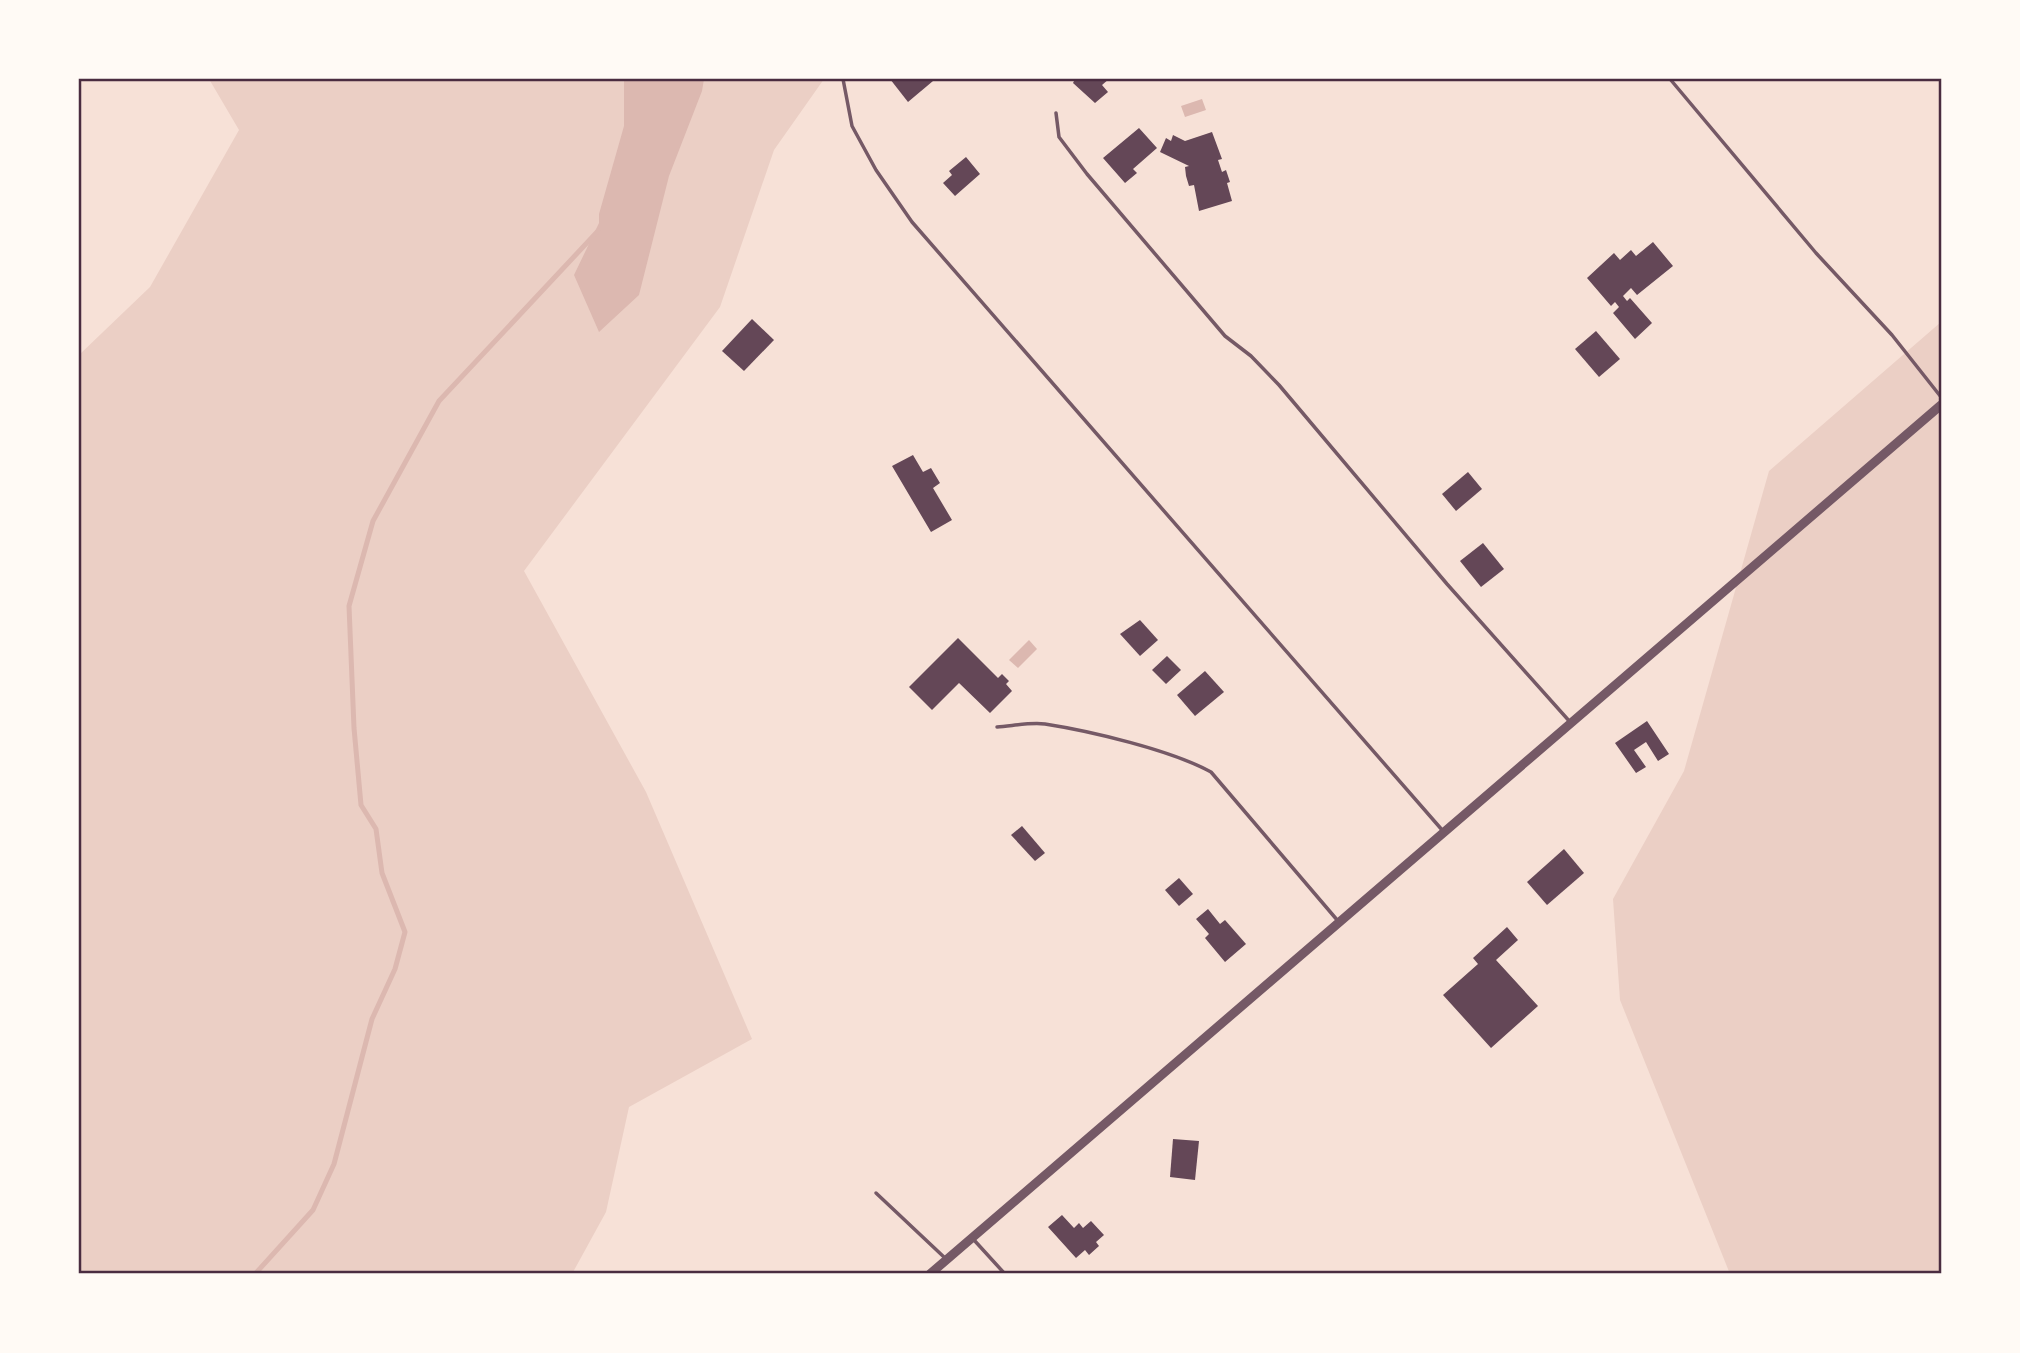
<svg xmlns="http://www.w3.org/2000/svg" width="2020" height="1353" viewBox="0 0 2020 1353" font-family="'Source Serif 4',serif">
<rect width="100%" height="100%" fill="#f7e1d7"/>
<!-- green -->
<g fill="#ebcfc5">
<polygon points="209,79 824,79 774,150 720,307 524,571 646,792 752,1039 629,1107 606,1212 572,1274 79,1274 79,355 150,287 239,130"/>
<polygon points="1941,322 1941,1274 1730,1274 1620,1000 1613,899 1684,771 1769,471"/>
</g>
<!-- water -->
<g fill="#dcb8b0">
<polygon points="624,79 704,79 702,91 669,176 639,295 599,332 574,275 599,223 599,214 624,126"/>
<polygon points="1202,99 1206,110 1185,117 1181,106"/>
<polygon points="1029,640 1037,649 1018,668 1009,660"/>
</g>
<g fill="none" stroke-linecap="round" stroke-linejoin="round">
<!-- stream -->
<polyline stroke="#dcb8b0" stroke-width="5" points="255,1274 313,1210 334,1164 372,1019 395,969 405,932 382,873 376,829 361,805 354,728 349,606 373,521 439,401 598,231"/>
</g>
<!-- building -->
<g fill="#644757">
<polygon points="890,79 931,79 933,81 908,102"/>
<polygon points="1075,79 1109,79 1102,85 1108,92 1095,103 1073,83"/>
<polygon points="1139,128 1157,148 1133,169 1137,173 1125,183 1103,158"/>
<polygon points="1212,132 1222,159 1218,160 1222,172 1226,170 1230,182 1227,183 1232,201 1199,211 1194,185 1189,186 1186,176 1185,167 1189,166 1160,152 1166,138 1171,141 1173,135 1185,141"/>
<polygon points="966,157 980,174 955,196 943,183 952,175 949,171"/>
<polygon points="1653,242 1673,266 1637,295 1631,288 1623,296 1627,301 1630,298 1652,323 1635,339 1613,313 1619,307 1615,302 1611,306 1587,278 1614,253 1620,260 1631,250 1636,256"/>
<polygon points="752,319 774,340 744,371 722,351"/>
<polygon points="1596,331 1620,359 1599,377 1575,349"/>
<polygon points="913,455 923,472 931,468 940,483 933,488 952,520 931,532 892,466"/>
<polygon points="1468,472 1482,489 1456,511 1442,494"/>
<polygon points="1483,543 1504,569 1481,587 1460,561"/>
<polygon points="1140,620 1158,640 1140,656 1120,634"/>
<polygon points="958,638 998,678 1002,674 1009,681 1006,684 1012,691 990,713 959,683 932,710 909,687"/>
<polygon points="1167,656 1181,670 1166,684 1152,670"/>
<polygon points="1205,671 1224,692 1195,716 1177,695"/>
<polygon points="1647,721 1669,754 1658,761 1646,742 1634,750 1646,767 1636,773 1615,743"/>
<polygon points="1022,826 1045,853 1035,861 1011,835"/>
<polygon points="1564,849 1584,873 1547,905 1527,882"/>
<polygon points="1179,878 1193,894 1179,906 1165,890"/>
<polygon points="1208,909 1220,924 1225,920 1246,944 1225,962 1205,938 1209,934 1196,919"/>
<polygon points="1507,927 1518,940 1496,960 1538,1006 1491,1048 1443,995 1478,964 1473,958"/>
<polygon points="1173,1139 1199,1141 1195,1180 1170,1177"/>
<polygon points="1062,1215 1074,1228 1079,1223 1083,1228 1091,1221 1104,1235 1096,1242 1099,1246 1089,1255 1085,1250 1076,1258 1048,1227"/>
</g>
<g fill="none" stroke-linecap="round" stroke-linejoin="round">
<!-- service -->
<g stroke="#755966" stroke-width="3.5">
<polyline points="843,79 852,126 876,170 912,222 1443,831"/>
<polyline points="1670,79 1816,253 1892,335 1941,397"/>
<polyline points="1056,113 1059,137 1087,174 1225,336 1251,356 1279,385 1447,584 1571,723"/>
<path d="M997,727C1012,726 1030,722 1045,724C1090,731 1171,750 1211,772L1338,921"/>
<polyline points="876,1193 945,1258"/>
<polyline points="974,1240 1005,1274"/>
</g>
<!-- tertiary -->
<polyline stroke="#755966" stroke-width="9" points="930,1274 1941,405"/>
</g>
<!-- border -->
<rect width="2020" height="1353" fill="none" stroke="#fffaf5" stroke-width="161"/>
<rect x="80" y="80" width="1860" height="1192" fill="none" stroke="#4a2c40" stroke-width="2.5"/>
</svg>
